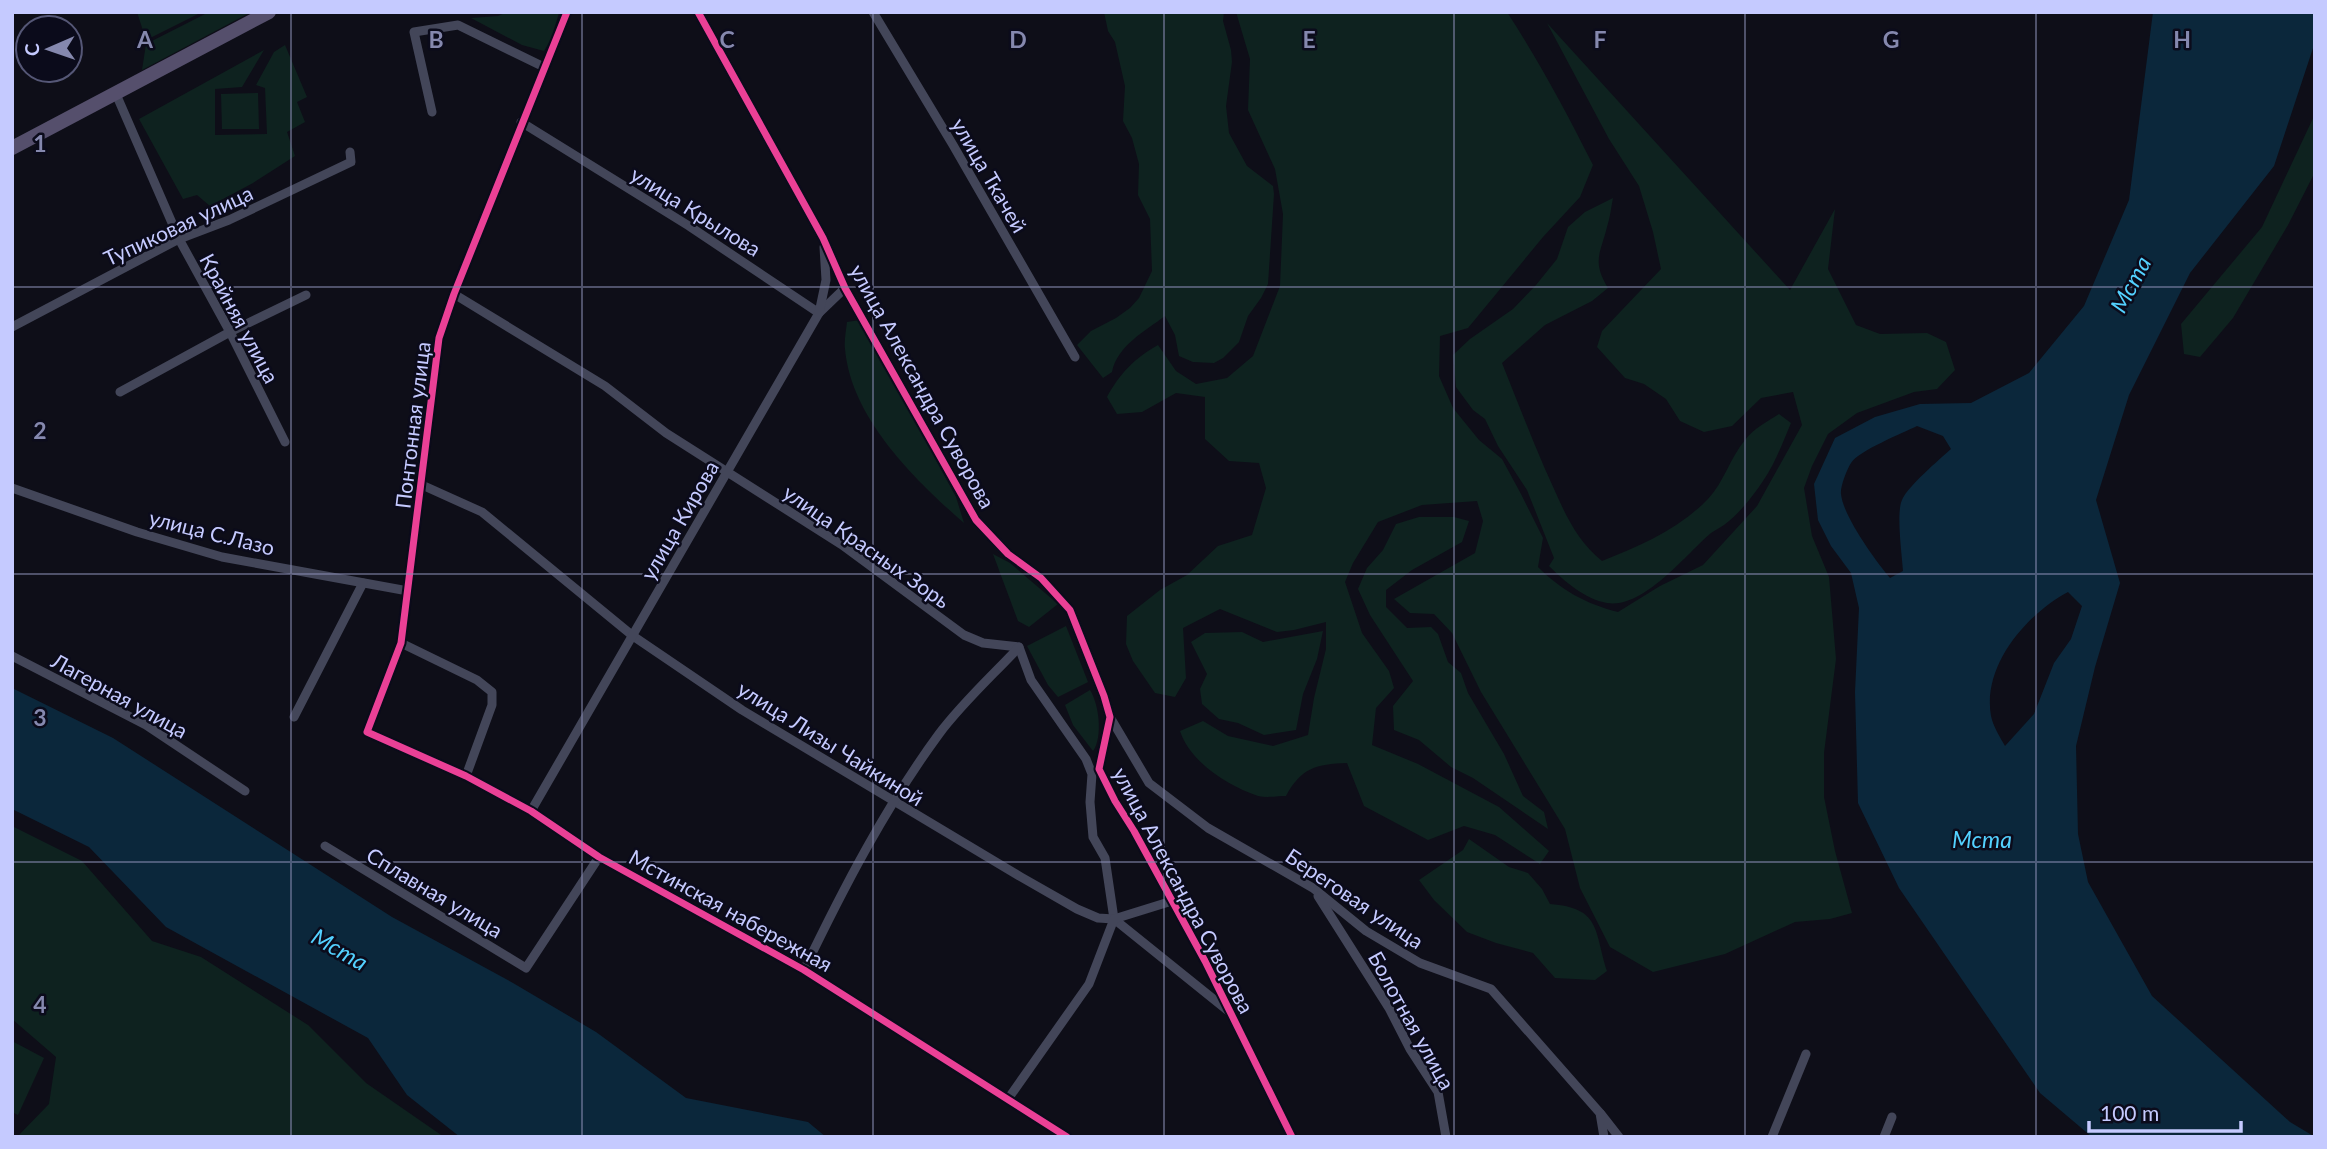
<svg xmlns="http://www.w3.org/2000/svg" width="2327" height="1149" viewBox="0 0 2327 1149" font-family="Lato,sans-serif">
<rect width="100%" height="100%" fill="#0e0e18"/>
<!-- green -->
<g fill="#0e221f">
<polygon points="137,12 202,12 146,40"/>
<polygon points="209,12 251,12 142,70 146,44"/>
<polygon points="507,12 559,13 551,39 544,51 522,45 471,18 498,16"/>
<path d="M1104,12H1224L1223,21L1231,50L1232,62L1226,106L1229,133L1247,166L1273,186L1274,194L1268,284L1261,298L1248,316L1239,342L1223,358L1214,363L1193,362L1179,356L1175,335L1165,316C1145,331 1117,346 1112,372L1103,378L1077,345L1091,331L1116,318L1130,308L1139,298L1152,271L1150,219L1138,195L1139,164L1132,138L1123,121L1125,86L1115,42L1108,31Z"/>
<path d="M1236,12H1507C1539,61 1567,113 1593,165L1580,197L1543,237L1468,328L1440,336L1439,376L1453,408L1479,440L1502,459L1521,494L1543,538L1538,567C1561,590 1586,604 1618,612L1660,586L1703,565L1757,506L1802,425L1793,392L1761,398L1732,426L1704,432L1680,421L1666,399L1644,384L1625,378L1597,347L1602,331L1661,269L1653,232L1639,186L1609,139L1547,23L1790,290L1835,209L1828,269L1856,325L1880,334L1927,333L1946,342L1955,370L1937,389L1914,392L1857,413L1828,434L1812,466L1804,488L1812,536L1829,577L1836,659L1824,753V797L1835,851L1852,913L1830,919L1795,922L1725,954L1653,972L1610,947L1580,888L1565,829L1481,692L1452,633L1434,614L1410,613L1394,599L1475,553L1483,521L1477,501L1422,505L1378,522L1353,563L1345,582L1362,633L1389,671L1394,688L1376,708L1372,745L1418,764L1499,807L1549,851L1540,864L1495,835L1464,826L1428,840L1364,806L1347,763C1316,764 1301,768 1286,796C1277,796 1267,798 1258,796C1228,786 1190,762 1180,731L1203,721L1228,736L1273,746L1308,735L1314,698L1326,649V622L1294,630L1277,632L1220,609L1183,628L1186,678L1175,697L1155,693L1133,661L1126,644L1127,616L1160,590L1187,575L1218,546L1252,535L1266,488L1259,463L1229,461L1205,439V397L1176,393L1142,412L1117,414L1107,397C1120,373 1135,358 1158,345L1176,371L1196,384L1227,378L1253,356L1280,286L1283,214L1275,169L1248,110L1250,59Z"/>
<polygon points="285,45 307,97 297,102 305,122 287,132 295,156 253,183 210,206 197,195 183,199 139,119 264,50 242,87 215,89 215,135 267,134 265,88 256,85 274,52"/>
<polygon points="258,93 259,129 222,129 221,94"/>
<polygon points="2315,114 2314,174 2288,225 2233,318 2200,357 2184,354 2181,324 2262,227"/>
<path d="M1613,198C1611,208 1610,218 1607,227C1600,255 1592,261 1608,288L1592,301L1545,325L1502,363C1516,398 1530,434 1545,469C1561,503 1572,537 1602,561C1640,546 1679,529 1708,499C1724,482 1730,458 1745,440C1753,429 1768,421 1779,414L1791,423C1783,442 1775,464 1763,481C1753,496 1739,514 1724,525C1720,528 1715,530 1711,533C1686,554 1644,609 1607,603C1585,599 1564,581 1549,566L1554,558L1527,490L1498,446L1485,419L1473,410L1456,387L1453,355L1470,339L1513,309L1536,285L1557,259L1568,227L1585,212Z"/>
<path d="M860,320L956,497L964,523C915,480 851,418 845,349C844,341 846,331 847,322Z"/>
<polygon points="1419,517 1454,517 1469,521 1462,542 1412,570 1386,590 1386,607 1407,628 1431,627 1438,634 1448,662 1461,673 1468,693 1504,754 1523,796 1544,812 1548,829 1473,778 1451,767 1419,740 1394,730 1393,706 1413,681 1370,615 1358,589 1367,568 1383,550 1396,524"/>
<polygon points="993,554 1010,563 1058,604 1029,627 1018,621"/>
<polygon points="1066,626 1088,682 1058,697 1048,685 1027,646"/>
<polygon points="1323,631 1317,659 1303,694 1296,730 1264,735 1238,723 1219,719 1202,704 1200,689 1207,674 1191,642 1205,633 1242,632 1263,642"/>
<path d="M1090,690C1099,704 1103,737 1093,751L1073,725L1065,705Z"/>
<polygon points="12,826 82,861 152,941 201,957 308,1025 366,1083 444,1137 17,1137 49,1104 56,1057 12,1019"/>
<path d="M1469,839L1509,867L1528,873L1542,889L1550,904C1601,908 1594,930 1607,971L1595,980L1555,978L1533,953L1496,943L1467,932L1434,900L1419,880L1463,850Z"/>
<polygon points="12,1041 44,1058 18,1115 12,1112"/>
</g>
<!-- water -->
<g fill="#0b273b" fill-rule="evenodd">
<path d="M2153,12H2315V42L2274,166L2190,273L2129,395L2096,500L2120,583L2095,667L2076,746L2078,834L2088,882L2152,996L2290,1122L2315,1137H2092L2040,1093L1899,888L1858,803L1855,692L1859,608L1851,573L1831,546L1818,520L1814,484L1835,438L1875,417L1920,404L1971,403L2029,373L2084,306L2129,200ZM1917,426L1943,436L1951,449C1940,459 1907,487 1902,500C1896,513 1902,555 1903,571L1890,578C1875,560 1843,516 1841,494C1840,487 1847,469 1851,463C1858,451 1903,433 1917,426ZM2068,592L2082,606L2071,639L2054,663L2034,714L2005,746C2000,737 1993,726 1991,716C1982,665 2027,614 2068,592Z"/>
<polygon points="12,688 113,738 392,917 513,983 596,1032 686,1098 808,1122 826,1137 460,1137 407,1095 368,1038 166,927 89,847 12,809"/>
</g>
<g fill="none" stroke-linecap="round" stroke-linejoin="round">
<!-- minor -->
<g stroke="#434659" stroke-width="9">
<polyline points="567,12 454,294 439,338 401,643 367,732 466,776 531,811 599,857 804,970 1067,1137"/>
<polyline points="873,12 953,145 1075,357"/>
<polyline points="116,94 179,239 230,332 285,442"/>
<polyline points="432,112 414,32 458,25 544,67"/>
<polyline points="521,122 689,226 819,313 845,288"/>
<polyline points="454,294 605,386 666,433 842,545 964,635 983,643 1019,647 1031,680 1086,759 1092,774 1090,802 1093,837 1105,858 1114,919"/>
<polyline points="12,327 179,239 229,220 351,162 350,152"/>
<polyline points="120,392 230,332 306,295"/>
<polyline points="422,485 482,512 633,636 742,710 1021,877 1077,909 1098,918 1114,919 1232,1014"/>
<polyline points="12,488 137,532 222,557 408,591"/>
<polyline points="401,643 477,680 492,692 492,705 466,776"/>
<polyline points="12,656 146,725 245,791"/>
<polyline points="294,717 363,583"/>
<polyline points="1110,717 1149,783 1208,828 1313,888 1366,931 1420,963 1491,989 1600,1113 1604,1137"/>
<polyline points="1110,717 1099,769 1115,801 1134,831 1205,961 1292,1137"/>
<polyline points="531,811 819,313 826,280 824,247"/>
<polyline points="325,846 526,968 599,857"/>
<polyline points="1318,896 1389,1008 1410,1049 1438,1092 1446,1137"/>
<path d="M804,970C843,889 886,806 939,734C962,703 993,675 1019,647"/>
<polyline points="1008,1099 1089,984 1114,919 1172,901"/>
<polyline points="1601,1114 1619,1137"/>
<polyline points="1772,1137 1806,1054"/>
<polyline points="1884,1137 1892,1117"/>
</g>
<!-- tertiary -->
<polyline stroke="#434659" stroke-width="10" points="698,12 823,238 845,288 976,520 1008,554 1041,578 1070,610 1104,696 1110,717"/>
<!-- primary -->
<polyline stroke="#554f6c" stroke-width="14" points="12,148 269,12"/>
<defs>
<g id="cycleway">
<polyline points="567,12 454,294 439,338 401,643 367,732 466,776 531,811 599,857 804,970 1067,1137"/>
<polyline points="698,12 823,238 845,288 976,520 1008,554 1041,578 1070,610 1104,696 1110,717 1099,769 1115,801 1134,831 1205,961 1292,1137"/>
</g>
</defs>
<!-- cycleway casing -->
<use href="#cycleway" stroke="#0b0b1b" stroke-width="11"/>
<!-- cycleway -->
<use href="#cycleway" stroke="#ea4096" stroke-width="7"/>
</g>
<!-- grid -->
<path fill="none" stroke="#8588ae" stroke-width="2" stroke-opacity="0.55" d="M291,12V1137M582,12V1137M873,12V1137M1164,12V1137M1454,12V1137M1745,12V1137M2036,12V1137M12,287H2315M12,574H2315M12,862H2315"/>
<g text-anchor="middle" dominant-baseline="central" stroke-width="5" stroke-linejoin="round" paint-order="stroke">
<!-- street labels -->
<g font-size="21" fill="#c5caff" stroke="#0b0b1b">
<text transform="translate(990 175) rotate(60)">улица Ткачей</text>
<text transform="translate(696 211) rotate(32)">улица Крылова</text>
<text transform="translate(178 225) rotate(-25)">Тупиковая улица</text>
<text transform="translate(240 318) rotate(62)">Крайняя улица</text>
<text transform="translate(923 386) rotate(61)">улица Александра Суворова</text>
<text transform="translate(412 425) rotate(-83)">Понтонная улица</text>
<text transform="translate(679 520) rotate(-60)">улица Кирова</text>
<text transform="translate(212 532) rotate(14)">улица С.Лазо</text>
<text transform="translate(867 546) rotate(35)">улица Красных Зорь</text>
<text transform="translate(120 695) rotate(29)">Лагерная улица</text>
<text transform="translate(831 743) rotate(32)">улица Лизы Чайкиной</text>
<text transform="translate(1184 890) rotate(62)">улица Александра Суворова</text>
<text transform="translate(435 892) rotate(31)">Сплавная улица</text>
<text transform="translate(1355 898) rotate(34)">Береговая улица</text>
<text transform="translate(731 910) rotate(29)">Мстинская набережная</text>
<text transform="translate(1412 1020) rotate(61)">Болотная улица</text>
</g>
<!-- water labels -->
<g font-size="23" font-style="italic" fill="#53d1ff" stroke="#0b0b1b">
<text transform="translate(2130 284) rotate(-62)">Мста</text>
<text x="1982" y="839">Мста</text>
<text transform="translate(340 949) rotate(30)">Мста</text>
</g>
</g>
<g font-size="23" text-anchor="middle" font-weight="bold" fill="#8588ae" stroke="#0b0b1b" stroke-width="5" stroke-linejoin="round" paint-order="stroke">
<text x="145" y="48">A</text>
<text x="436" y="48">B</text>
<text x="727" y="48">C</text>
<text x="1018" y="48">D</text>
<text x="1309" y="48">E</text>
<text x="1600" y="48">F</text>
<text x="1891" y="48">G</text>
<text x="2182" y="48">H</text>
<text x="40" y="152">1</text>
<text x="40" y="439">2</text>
<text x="40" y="726">3</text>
<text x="40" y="1013">4</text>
</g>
<!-- border -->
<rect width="2327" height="1149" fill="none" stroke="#c5caff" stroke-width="28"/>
<!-- north arrow -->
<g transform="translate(49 49) rotate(268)"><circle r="33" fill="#0b0b1b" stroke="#555776" stroke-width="2"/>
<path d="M0-5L12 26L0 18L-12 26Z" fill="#8588ae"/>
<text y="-10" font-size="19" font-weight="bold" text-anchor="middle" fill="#c5caff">С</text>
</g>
<!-- scale -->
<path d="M2089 1121v10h152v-10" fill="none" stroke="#c5caff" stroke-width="3.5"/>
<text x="2100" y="1121" font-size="21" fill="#c5caff" stroke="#0b0b1b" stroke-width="5" paint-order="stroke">100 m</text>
</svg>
